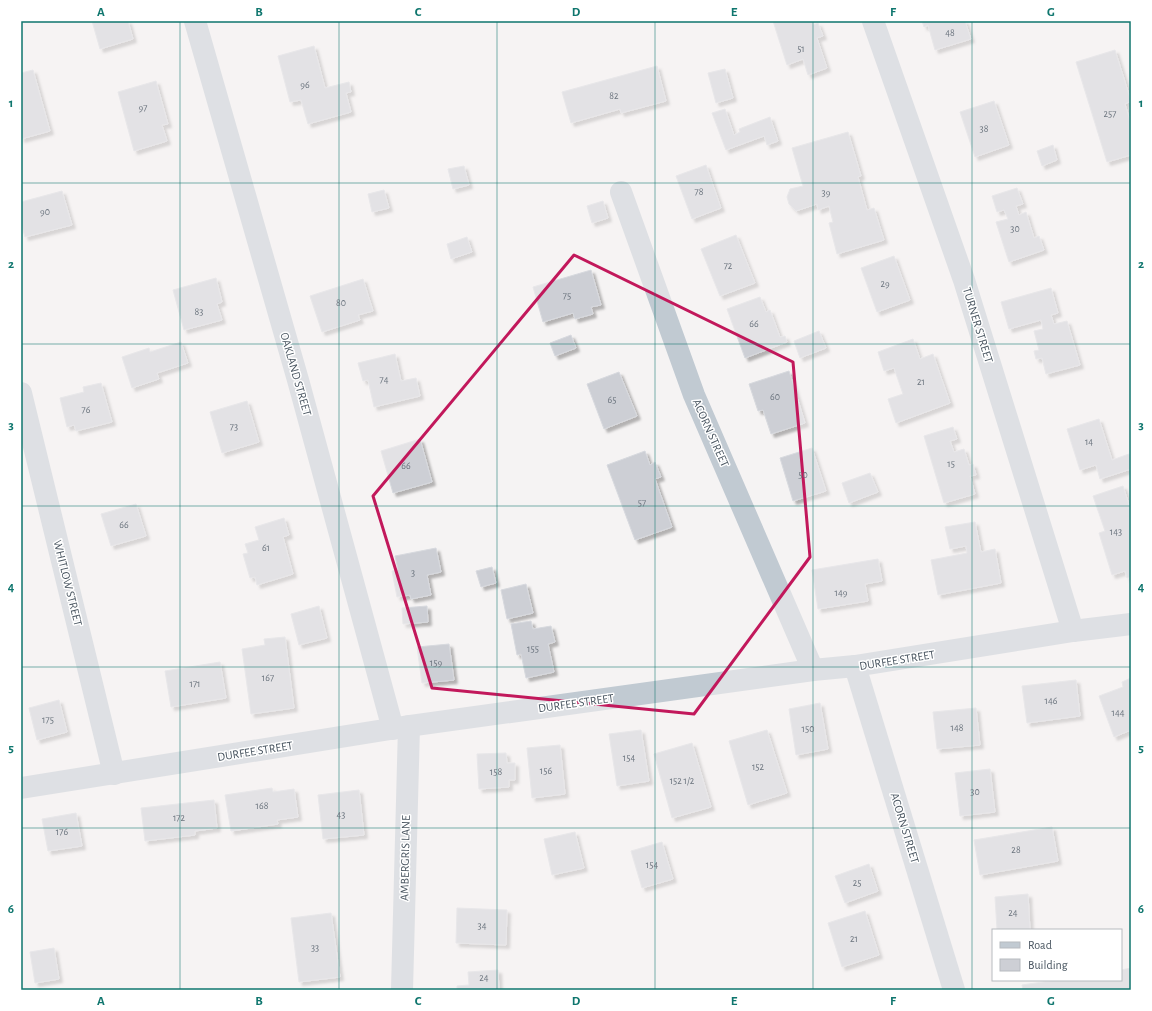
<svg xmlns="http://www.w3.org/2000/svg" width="1152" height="1011" viewBox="0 0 1152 1011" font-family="'Alegreya Sans',sans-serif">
<defs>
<filter id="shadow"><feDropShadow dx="3.5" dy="3.5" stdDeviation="1" flood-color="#0004"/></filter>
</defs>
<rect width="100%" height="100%" fill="#f5f3f3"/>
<!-- building -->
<g fill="#cdcfd5" stroke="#d7d9de" filter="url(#shadow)">
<polygon points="92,21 128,21 133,39 100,49"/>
<polygon points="773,21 812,21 813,25 818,23 823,36 817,38 827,68 808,75 803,59 787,65"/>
<polygon points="922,21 965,21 971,39 935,50 928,25 924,27"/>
<polygon points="314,46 325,88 349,82 351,92 346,93 351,112 308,124 301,100 290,102 278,56"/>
<polygon points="1115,50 1131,101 1125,104 1131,124 1131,155 1107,162 1076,62"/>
<polygon points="657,66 666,101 621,113 620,109 571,123 562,92"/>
<polygon points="725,69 733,98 716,103 708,73"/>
<polygon points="33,70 50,131 21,139 21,73"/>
<polygon points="156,81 168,124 162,125 167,141 134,151 118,92"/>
<polygon points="994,101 1009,145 975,157 960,112"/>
<polygon points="725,109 734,135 740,132 739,129 770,117 778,141 767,145 764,136 726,150 712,113"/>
<polygon points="848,132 861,176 858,177 867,210 874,208 884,240 837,254 829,223 833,222 829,206 818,210 817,204 796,211 789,204 787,197 790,189 803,186 792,148"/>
<polygon points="1053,145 1057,160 1042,166 1037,151"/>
<polygon points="706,165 721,208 692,219 676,176"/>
<polygon points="464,166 469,185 453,189 448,169"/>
<polygon points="1017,188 1023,204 1016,206 1019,215 1026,212 1034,238 1039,236 1044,250 1009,262 996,222 1008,219 1004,210 997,212 992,196"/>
<polygon points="384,190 389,208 372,212 368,194"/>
<polygon points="62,191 72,225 25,237 21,223 21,202"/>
<polygon points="603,201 608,218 592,223 587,206"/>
<polygon points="736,235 755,283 720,296 701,249"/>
<polygon points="467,237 472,252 451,259 447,244"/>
<polygon points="894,256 910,300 877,312 861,268"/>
<polygon points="591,270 601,305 591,307 593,314 575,319 573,313 543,322 533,287"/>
<polygon points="216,278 222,302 217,304 222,320 184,330 173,290"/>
<polygon points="363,279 373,311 358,315 360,320 322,332 310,296"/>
<polygon points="1051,288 1058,313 1051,315 1054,324 1067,321 1080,365 1046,374 1042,358 1036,359 1034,351 1039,350 1034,331 1043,329 1041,320 1009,329 1001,302"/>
<polygon points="760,297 766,312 770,310 780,337 785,336 787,342 745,358 727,309"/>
<polygon points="819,331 826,348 800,358 794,341"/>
<polygon points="571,335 576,348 555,356 550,343"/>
<polygon points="913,339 920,359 933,354 950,403 896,423 888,399 903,394 894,368 884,371 878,352"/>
<polygon points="181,342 188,363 157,373 159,379 132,388 122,357 149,348 150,352"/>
<polygon points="395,354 401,381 416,378 420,396 374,407 368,380 363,381 358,363"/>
<polygon points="789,371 805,423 771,434 763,410 758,411 749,384"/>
<polygon points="619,372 637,416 604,429 587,384"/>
<polygon points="101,383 112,422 76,431 74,425 67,427 60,398 84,392 83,387"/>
<polygon points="247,401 259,442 222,453 210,412"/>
<polygon points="1099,419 1112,460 1129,454 1131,459 1131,469 1100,479 1096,465 1080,470 1067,429"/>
<polygon points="953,427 957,439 950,441 954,452 964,449 969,465 973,464 976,475 970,476 975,494 944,503 924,436"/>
<polygon points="420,439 432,482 393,493 381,451"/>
<polygon points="812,448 826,491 793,501 780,458"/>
<polygon points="645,451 650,465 655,462 661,477 655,479 672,527 635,540 607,465"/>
<polygon points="870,473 878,492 849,503 842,483"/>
<polygon points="1123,486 1131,511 1131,577 1127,578 1125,571 1112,575 1099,533 1105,531 1093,496"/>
<polygon points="136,504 146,536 111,546 101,514"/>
<polygon points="284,518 289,535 283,537 293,574 257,585 255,577 250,578 243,554 248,553 245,544 259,540 255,527"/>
<polygon points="975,522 981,552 995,549 1001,583 938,595 931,560 967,553 966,546 950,549 945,527"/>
<polygon points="436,548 441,572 427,575 431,595 411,599 410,595 397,597 392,571 398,570 395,556"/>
<polygon points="878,559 882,581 865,584 868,601 818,609 812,570"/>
<polygon points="492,567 496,583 481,587 476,571"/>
<polygon points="526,584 533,613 507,619 501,590"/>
<polygon points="319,606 327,638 299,645 291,614"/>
<polygon points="427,606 428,622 403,624 402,608"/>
<polygon points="531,621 533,629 551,626 555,642 548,644 554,672 526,678 521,654 517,655 511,624"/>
<polygon points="285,637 294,708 251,714 242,649 265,645 264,639"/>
<polygon points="449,644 454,680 422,683 417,647"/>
<polygon points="220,662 226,698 171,707 165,671"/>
<polygon points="1131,678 1131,730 1114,737 1099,696 1123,687 1122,682"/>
<polygon points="1076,680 1080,716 1027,723 1022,686"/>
<polygon points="59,700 67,732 37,740 29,708"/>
<polygon points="820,703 828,749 796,755 789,709"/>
<polygon points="976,708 980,745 937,749 933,712"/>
<polygon points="641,730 649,781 617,786 609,734"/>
<polygon points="767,730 787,793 748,805 729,741"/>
<polygon points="692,743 711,807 672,818 654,754"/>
<polygon points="560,745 565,794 532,798 527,748"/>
<polygon points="506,753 507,763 515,763 515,780 509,780 509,787 479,789 477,754"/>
<polygon points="990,769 995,812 960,816 955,773"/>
<polygon points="272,788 273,792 294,789 298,817 277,820 278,824 231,831 225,795"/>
<polygon points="359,790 364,835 323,839 318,795"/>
<polygon points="214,800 217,828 195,831 195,835 145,841 141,808"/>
<polygon points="76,813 82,846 48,851 42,819"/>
<polygon points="1052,827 1058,861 980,875 974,840"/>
<polygon points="575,832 584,868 552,875 544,839"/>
<polygon points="662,842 673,879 642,888 631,851"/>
<polygon points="869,864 878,891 845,903 835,876"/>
<polygon points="1028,894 1030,930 997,930 995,897"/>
<polygon points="457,908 507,910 506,945 456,943"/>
<polygon points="865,911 879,955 842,967 828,923"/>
<polygon points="331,913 340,977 299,982 291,918"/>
<polygon points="54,948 59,979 35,983 30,952"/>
<polygon points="1131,968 1131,990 1023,990 1022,985 1056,980 1078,980 1078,981 1084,980 1121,980 1121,970"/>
<polygon points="498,970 499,990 457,990 457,986 469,985 468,972"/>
</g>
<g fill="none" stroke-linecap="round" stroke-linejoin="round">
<!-- minor -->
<g stroke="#c1cad2" stroke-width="22">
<polyline points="195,21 298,380 393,729"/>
<polyline points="873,21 964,280 1073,631"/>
<polyline points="621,192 694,395 813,670"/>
<polyline points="21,393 114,774"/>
<polyline points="855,666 954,990"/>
<polyline points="21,788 409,726 813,670 855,666 1073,631 1131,624"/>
<polyline points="402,990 409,726"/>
</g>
</g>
<!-- marked area -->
<path d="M0 0H1152V1011H0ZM574,255L793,362L810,557L694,714L432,688L373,496Z" fill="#f5f3f3" fill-opacity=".55" fill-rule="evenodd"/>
<path fill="none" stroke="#c2185b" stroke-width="3" stroke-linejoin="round" d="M574,255L793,362L810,557L694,714L432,688L373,496Z"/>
<!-- grid -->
<path fill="none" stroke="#0f766e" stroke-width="1" stroke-opacity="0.55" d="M180,21V990M339,21V990M497,21V990M655,21V990M813,21V990M972,21V990M21,183H1131M21,344H1131M21,506H1131M21,667H1131M21,828H1131"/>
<g text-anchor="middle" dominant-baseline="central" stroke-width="3" stroke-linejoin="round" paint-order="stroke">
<!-- number labels -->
<g font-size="10" fill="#6b747e">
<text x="950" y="33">48</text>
<text x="801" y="49">51</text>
<text x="305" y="85">96</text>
<text x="614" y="96">82</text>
<text x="143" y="108">97</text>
<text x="1110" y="114">257</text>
<text x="984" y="129">38</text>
<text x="699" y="192">78</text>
<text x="826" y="193">39</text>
<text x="45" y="212">90</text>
<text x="1015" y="229">30</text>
<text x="728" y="266">72</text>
<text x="885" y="284">29</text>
<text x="567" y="296">75</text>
<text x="341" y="303">80</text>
<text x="199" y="312">83</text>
<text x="754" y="324">66</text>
<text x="384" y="380">74</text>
<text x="921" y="382">21</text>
<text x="775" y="397">60</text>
<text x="612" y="400">65</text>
<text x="86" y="410">76</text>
<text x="234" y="427">73</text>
<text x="1089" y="442">14</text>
<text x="951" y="464">15</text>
<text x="406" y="466">66</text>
<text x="803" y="475">50</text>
<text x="642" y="503">57</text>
<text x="124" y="525">66</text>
<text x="1116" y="532">143</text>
<text x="266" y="548">61</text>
<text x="413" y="573">3</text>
<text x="841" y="593">149</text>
<text x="533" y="649">155</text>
<text x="436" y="663">159</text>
<text x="268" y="678">167</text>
<text x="195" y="684">171</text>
<text x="1051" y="701">146</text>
<text x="1118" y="713">144</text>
<text x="48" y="720">175</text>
<text x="957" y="728">148</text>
<text x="808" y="729">150</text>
<text x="629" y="758">154</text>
<text x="758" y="767">152</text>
<text x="546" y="771">156</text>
<text x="496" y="772">158</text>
<text x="682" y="781">152 1/2</text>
<text x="975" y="792">30</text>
<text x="262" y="806">168</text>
<text x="341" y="815">43</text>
<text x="179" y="818">172</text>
<text x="62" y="832">176</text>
<text x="1016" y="850">28</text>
<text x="652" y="865">154</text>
<text x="857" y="883">25</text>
<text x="1013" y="913">24</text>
<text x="482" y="926">34</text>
<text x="854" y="939">21</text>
<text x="315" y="948">33</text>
<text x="484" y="978">24</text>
</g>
<!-- street labels -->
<g font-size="12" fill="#4a5661" stroke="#fff">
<text transform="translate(978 325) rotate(73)">TURNER STREET</text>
<text transform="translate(296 374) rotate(74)">OAKLAND STREET</text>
<text transform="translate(711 433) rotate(66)">ACORN STREET</text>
<text transform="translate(68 583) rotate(76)">WHITLOW STREET</text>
<text transform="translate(897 660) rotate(-9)">DURFEE STREET</text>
<text transform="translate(576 703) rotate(-8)">DURFEE STREET</text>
<text transform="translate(255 751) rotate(-9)">DURFEE STREET</text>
<text transform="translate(905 828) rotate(73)">ACORN STREET</text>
<text transform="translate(405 858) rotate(-89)">AMBERGRIS LANE</text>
</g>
</g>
<!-- border -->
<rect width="1152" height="1011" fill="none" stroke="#ffffff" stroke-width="44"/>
<!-- legend -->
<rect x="992" y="929" width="130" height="52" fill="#ffffff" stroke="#b7bbc0"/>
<rect x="1000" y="942" width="20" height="6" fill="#c1cad2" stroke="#b7bbc0"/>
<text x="1028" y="949" font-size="12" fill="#4a5661">Road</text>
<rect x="1000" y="959" width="20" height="12" fill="#cdcfd5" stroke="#b7bbc0"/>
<text x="1028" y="969" font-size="12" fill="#4a5661">Building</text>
<rect x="22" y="22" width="1108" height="967" fill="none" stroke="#0f766e" stroke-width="1.5"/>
<g font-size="13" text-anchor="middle" font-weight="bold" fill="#0f766e">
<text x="101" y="16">A</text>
<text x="259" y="16">B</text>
<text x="418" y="16">C</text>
<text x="576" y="16">D</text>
<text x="734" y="16">E</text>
<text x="893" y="16">F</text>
<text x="1051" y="16">G</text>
<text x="11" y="107">1</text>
<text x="1141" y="107">1</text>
<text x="11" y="268">2</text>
<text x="1141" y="268">2</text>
<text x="11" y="429">3</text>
<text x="1141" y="429">3</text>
<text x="11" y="591">4</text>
<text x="1141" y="591">4</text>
<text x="11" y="752">5</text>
<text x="1141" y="752">5</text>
<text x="11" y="913">6</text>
<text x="1141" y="913">6</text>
<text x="101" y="1005">A</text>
<text x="259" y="1005">B</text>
<text x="418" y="1005">C</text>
<text x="576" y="1005">D</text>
<text x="734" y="1005">E</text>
<text x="893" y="1005">F</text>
<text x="1051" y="1005">G</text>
</g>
</svg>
